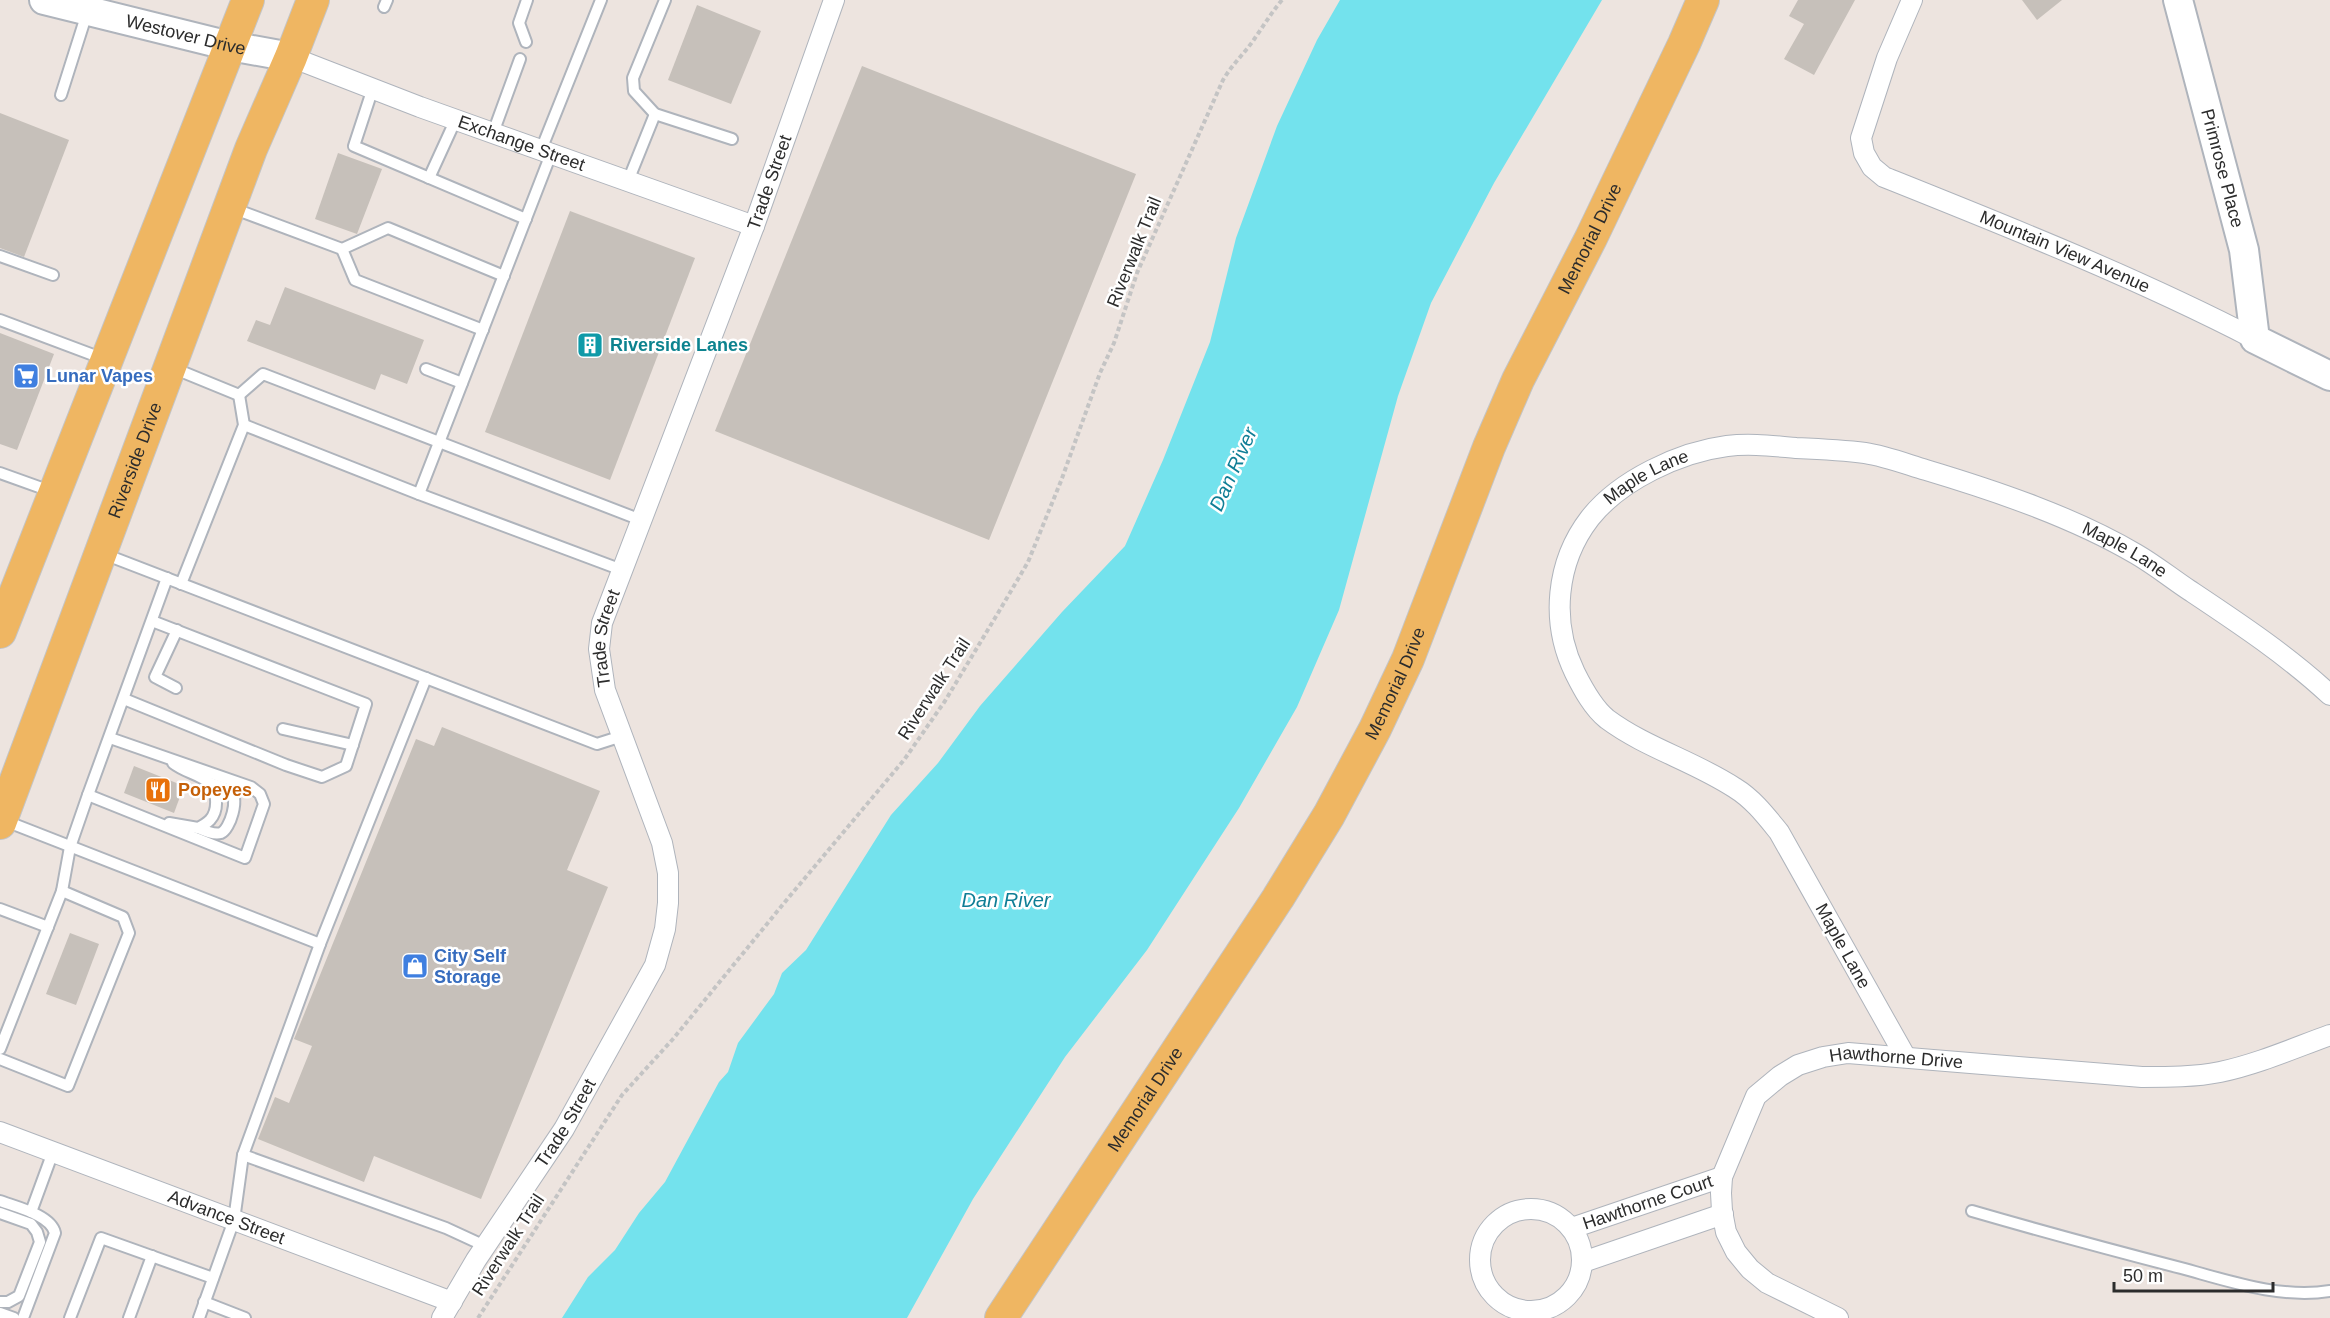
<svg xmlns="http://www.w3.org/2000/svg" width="2330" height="1318" viewBox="0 0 2330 1318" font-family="Arial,sans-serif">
<rect width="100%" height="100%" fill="#ede4df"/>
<!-- water -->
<polygon fill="#73e2ed" points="1340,0 1602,0 1494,183 1431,303 1398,396 1339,610 1297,707 1239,808 1147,950 1065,1057 973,1199 907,1318 562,1318 588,1277 615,1250 639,1213 665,1182 719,1082 728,1072 738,1043 774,994 782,973 806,950 891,815 938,763 980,706 1062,612 1125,546 1163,460 1210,342 1236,238 1277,126 1317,40"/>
<!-- building -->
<g fill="#c6c0ba">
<polygon points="1798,0 1855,0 1814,75 1784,59 1804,24 1789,16"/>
<polygon points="2022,0 2062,0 2037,20"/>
<polygon points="697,5 761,31 731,104 668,80"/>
<polygon points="862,66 1136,174 989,540 715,431"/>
<polygon points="0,113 69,140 24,257 0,248"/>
<polygon points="338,153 382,169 357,234 315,219"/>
<polygon points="570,211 695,258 610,480 485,432"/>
<polygon points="285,287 424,340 407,384 381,374 375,390 247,341 256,320 270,325"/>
<polygon points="0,333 54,354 17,450 0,444"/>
<polygon points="442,727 600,791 567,870 608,887 481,1199 374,1156 364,1182 258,1139 275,1097 289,1103 312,1046 294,1039 416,739 434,746"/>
<polygon points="134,766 184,786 174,813 124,793"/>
<polygon points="70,933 99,944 76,1005 46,994"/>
</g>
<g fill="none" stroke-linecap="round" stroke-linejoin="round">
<defs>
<g id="lane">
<polyline points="665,0 633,78 634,91 655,114 732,139"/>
<polyline points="384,7 387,0"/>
<polyline points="526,42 519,23 527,0"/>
<polyline points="373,88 354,146 526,219"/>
<polyline points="61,95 87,13"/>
<polyline points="493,133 520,59"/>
<polyline points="541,150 601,0"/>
<polyline points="429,178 456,119"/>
<polyline points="628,181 655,114"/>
<polyline points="232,208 342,249 388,228 504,276"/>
<polyline points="342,249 355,280 483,330"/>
<polyline points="0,256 53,275"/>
<polyline points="0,320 104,359"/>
<polyline points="173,368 239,395"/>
<polyline points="426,369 462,383"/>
<polyline points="239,395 263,374 641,520"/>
<polyline points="244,425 419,494 622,570"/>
<polyline points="0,473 53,492"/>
<polyline points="419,494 551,154"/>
<polyline points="104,554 597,744 622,736"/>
<polyline points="181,584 244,425 239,395"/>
<polyline points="176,688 155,677 177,630"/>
<polyline points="124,699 286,765 322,777 346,766 366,704 152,621"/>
<polyline points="283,729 353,745"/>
<polyline points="88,795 245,858 264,804 260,794 251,787 110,738"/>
<polyline points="3,820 320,944"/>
<path d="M169,823L198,828C202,826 207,823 210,820C219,810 218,789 207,781C197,774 183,771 173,763"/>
<path d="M198,828C205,831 214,835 221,833C230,829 240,798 230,791C225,787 215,785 208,782"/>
<polyline points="0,909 48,927"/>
<polyline points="0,1049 62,891 70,847 88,795 167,578"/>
<polyline points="0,1059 68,1086 129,933 123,917 62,891"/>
<polyline points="243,1155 446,1228 485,1246"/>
<path d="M0,1201C16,1207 51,1215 55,1233L23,1318"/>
<path d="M1972,1211C2041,1231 2111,1250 2181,1268C2229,1281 2280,1299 2330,1291"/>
<polyline points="31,1212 53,1152"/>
<polyline points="0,1213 31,1224 37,1232 40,1242 19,1296 8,1302 0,1302"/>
<polyline points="204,1302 245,1318"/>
<polyline points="0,1313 14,1318"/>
<polyline points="70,1318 101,1238 213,1278"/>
<polyline points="129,1318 152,1256"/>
<polyline points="199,1318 234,1220 243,1155 320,944 426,678"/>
</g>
<g id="street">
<path id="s1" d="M1912,0L1887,58L1861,138L1864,153L1872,167L1884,177C2009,227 2135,277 2255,339"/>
<path id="s2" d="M291,57L420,107L754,226"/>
<path id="s3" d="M1905,1056L1779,832C1766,816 1753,799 1735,788C1694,761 1646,748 1607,719C1593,708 1583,689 1575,673C1550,622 1556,562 1590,518C1620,480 1680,452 1727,446C1750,443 1773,446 1796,448C1819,449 1842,450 1865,453C1885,456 1906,464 1926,470C1996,491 2073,517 2136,554C2155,565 2171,578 2189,590C2237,622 2287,655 2330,695"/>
<path id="s4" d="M0,1132L452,1302"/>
<circle cx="1531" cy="1260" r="51"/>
<path id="s5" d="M1572,1228L1722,1177"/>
<polyline points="1583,1262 1723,1214"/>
<path id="s6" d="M442,1318L476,1260L564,1129L655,965L665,929L668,903V873L662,843L605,690L599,649L602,623L754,226L834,0"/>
<path id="s7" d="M1838,1318L1767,1283L1750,1269L1736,1252L1726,1232L1722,1211L1721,1193L1722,1177L1756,1096L1780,1076L1798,1065L1823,1057L1848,1053L2142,1077C2168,1077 2195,1077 2220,1072C2258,1064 2294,1048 2330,1035"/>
</g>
<g id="secondary">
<path id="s8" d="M44,0L230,46L291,57"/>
<path id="s9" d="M2178,0L2244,250L2255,339L2330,376"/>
</g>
<g id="primary">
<polyline points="0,632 248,0"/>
<path id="s10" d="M0,823L251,149L291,57L313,0"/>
<path id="s11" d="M1001,1318L1278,898L1329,815L1375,729L1408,659L1489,447L1518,380L1591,238L1684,44L1703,0"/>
</g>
</defs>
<!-- lane casing -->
<use href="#lane" stroke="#afb4bc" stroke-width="14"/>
<!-- street casing -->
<use href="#street" stroke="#afb4bc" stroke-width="22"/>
<!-- secondary casing -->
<use href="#secondary" stroke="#afb4bc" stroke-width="32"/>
<!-- primary casing -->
<use href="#primary" stroke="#c4c4c4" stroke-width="34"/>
<!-- path -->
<path stroke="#c4c4c4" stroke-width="4" stroke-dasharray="4.5 3" stroke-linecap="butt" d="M478,1318L622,1095L673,1039L789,897L904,760L945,701L1001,608L1028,562L1061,481L1100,373L1114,343L1137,273L1223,80C1233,63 1247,51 1257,35C1266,22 1272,12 1282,0"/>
<!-- lane -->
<use href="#lane" stroke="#fff" stroke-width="10"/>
<!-- street -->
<use href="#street" stroke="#fff" stroke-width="20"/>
<!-- secondary -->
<use href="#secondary" stroke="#fff" stroke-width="28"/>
<!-- primary -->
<use href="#primary" stroke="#efb662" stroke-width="32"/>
</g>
<!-- icons -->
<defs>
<symbol id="building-square" viewBox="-11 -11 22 22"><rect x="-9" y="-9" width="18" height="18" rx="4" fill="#0f9aa8" stroke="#fff"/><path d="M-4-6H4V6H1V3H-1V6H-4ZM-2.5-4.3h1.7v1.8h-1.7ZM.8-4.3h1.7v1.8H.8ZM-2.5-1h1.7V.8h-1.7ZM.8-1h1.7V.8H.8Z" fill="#fff"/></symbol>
<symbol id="supermarket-square" viewBox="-11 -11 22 22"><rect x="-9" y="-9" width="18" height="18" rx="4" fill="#3f7fe0" stroke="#fff"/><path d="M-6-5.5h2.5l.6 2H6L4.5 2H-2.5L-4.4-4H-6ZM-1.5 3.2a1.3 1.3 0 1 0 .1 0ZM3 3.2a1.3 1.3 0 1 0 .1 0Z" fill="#fff"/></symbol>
<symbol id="restaurant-square" viewBox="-11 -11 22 22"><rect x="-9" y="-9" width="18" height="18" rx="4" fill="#e8710a" stroke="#fff"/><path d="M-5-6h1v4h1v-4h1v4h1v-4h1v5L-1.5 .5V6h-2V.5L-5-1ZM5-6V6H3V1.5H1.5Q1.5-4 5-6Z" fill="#fff"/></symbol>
<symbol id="shop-square" viewBox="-11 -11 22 22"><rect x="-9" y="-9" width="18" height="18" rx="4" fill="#3f7fe0" stroke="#fff"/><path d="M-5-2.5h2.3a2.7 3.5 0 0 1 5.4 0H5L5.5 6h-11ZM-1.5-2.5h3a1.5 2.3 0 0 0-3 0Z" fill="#fff"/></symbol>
</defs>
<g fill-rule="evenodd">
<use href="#building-square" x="575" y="330" width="30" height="30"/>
<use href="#supermarket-square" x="11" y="361" width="30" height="30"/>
<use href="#restaurant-square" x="143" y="775" width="30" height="30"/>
<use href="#shop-square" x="400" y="951" width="30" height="30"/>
</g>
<g text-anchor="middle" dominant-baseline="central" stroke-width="5" stroke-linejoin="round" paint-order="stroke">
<!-- street labels -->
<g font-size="18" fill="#2c2c2c" stroke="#fff">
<text stroke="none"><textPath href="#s8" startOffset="146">Westover Drive</textPath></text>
<text stroke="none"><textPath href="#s2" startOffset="246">Exchange Street</textPath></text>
<text stroke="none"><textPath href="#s9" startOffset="174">Primrose Place</textPath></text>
<text stroke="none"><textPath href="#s6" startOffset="1239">Trade Street</textPath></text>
<text stroke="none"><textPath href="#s11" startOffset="1234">Memorial Drive</textPath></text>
<text transform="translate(1134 252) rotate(-68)">Riverwalk Trail</text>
<text stroke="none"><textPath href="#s1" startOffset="390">Mountain View Avenue</textPath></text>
<text stroke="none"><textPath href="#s10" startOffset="387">Riverside Drive</textPath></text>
<text stroke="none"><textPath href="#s3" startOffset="756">Maple Lane</textPath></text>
<text stroke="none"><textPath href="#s3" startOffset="1260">Maple Lane</textPath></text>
<text stroke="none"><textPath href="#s6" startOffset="753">Trade Street</textPath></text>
<text stroke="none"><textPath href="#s11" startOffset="748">Memorial Drive</textPath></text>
<text transform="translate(934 689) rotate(-57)">Riverwalk Trail</text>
<text transform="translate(1843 946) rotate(61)">Maple Lane</text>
<text stroke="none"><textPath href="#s7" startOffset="441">Hawthorne Drive</textPath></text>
<text stroke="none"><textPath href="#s11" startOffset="262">Memorial Drive</textPath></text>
<text stroke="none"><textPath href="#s6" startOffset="231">Trade Street</textPath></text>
<text stroke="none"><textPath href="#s5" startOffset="80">Hawthorne Court</textPath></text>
<text stroke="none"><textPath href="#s4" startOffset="242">Advance Street</textPath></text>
<text transform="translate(508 1245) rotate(-57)">Riverwalk Trail</text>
</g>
<!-- culture labels -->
<g font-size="18" font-weight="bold" fill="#0d838f" stroke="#fff" text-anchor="start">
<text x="610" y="345">Riverside Lanes</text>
</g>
<!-- shop labels -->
<g font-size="18" font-weight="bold" fill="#366cbe" stroke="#fff" text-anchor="start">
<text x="46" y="376">Lunar Vapes</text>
<text x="434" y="956">City Self<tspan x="434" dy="21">Storage</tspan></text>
</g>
<!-- food labels -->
<g font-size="18" font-weight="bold" fill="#c56008" stroke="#fff" text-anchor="start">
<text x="178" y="790">Popeyes</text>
</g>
<!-- water labels -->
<g font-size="20" font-style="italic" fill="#0f7e96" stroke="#fff">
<text transform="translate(1233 469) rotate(-66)">Dan River</text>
<text x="1006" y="900">Dan River</text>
</g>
</g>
<!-- scale -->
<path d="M2114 1282v9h159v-9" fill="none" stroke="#2c2c2c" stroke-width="3"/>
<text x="2123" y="1282" font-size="18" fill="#2c2c2c" stroke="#ffffff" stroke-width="4.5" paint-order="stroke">50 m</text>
</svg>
